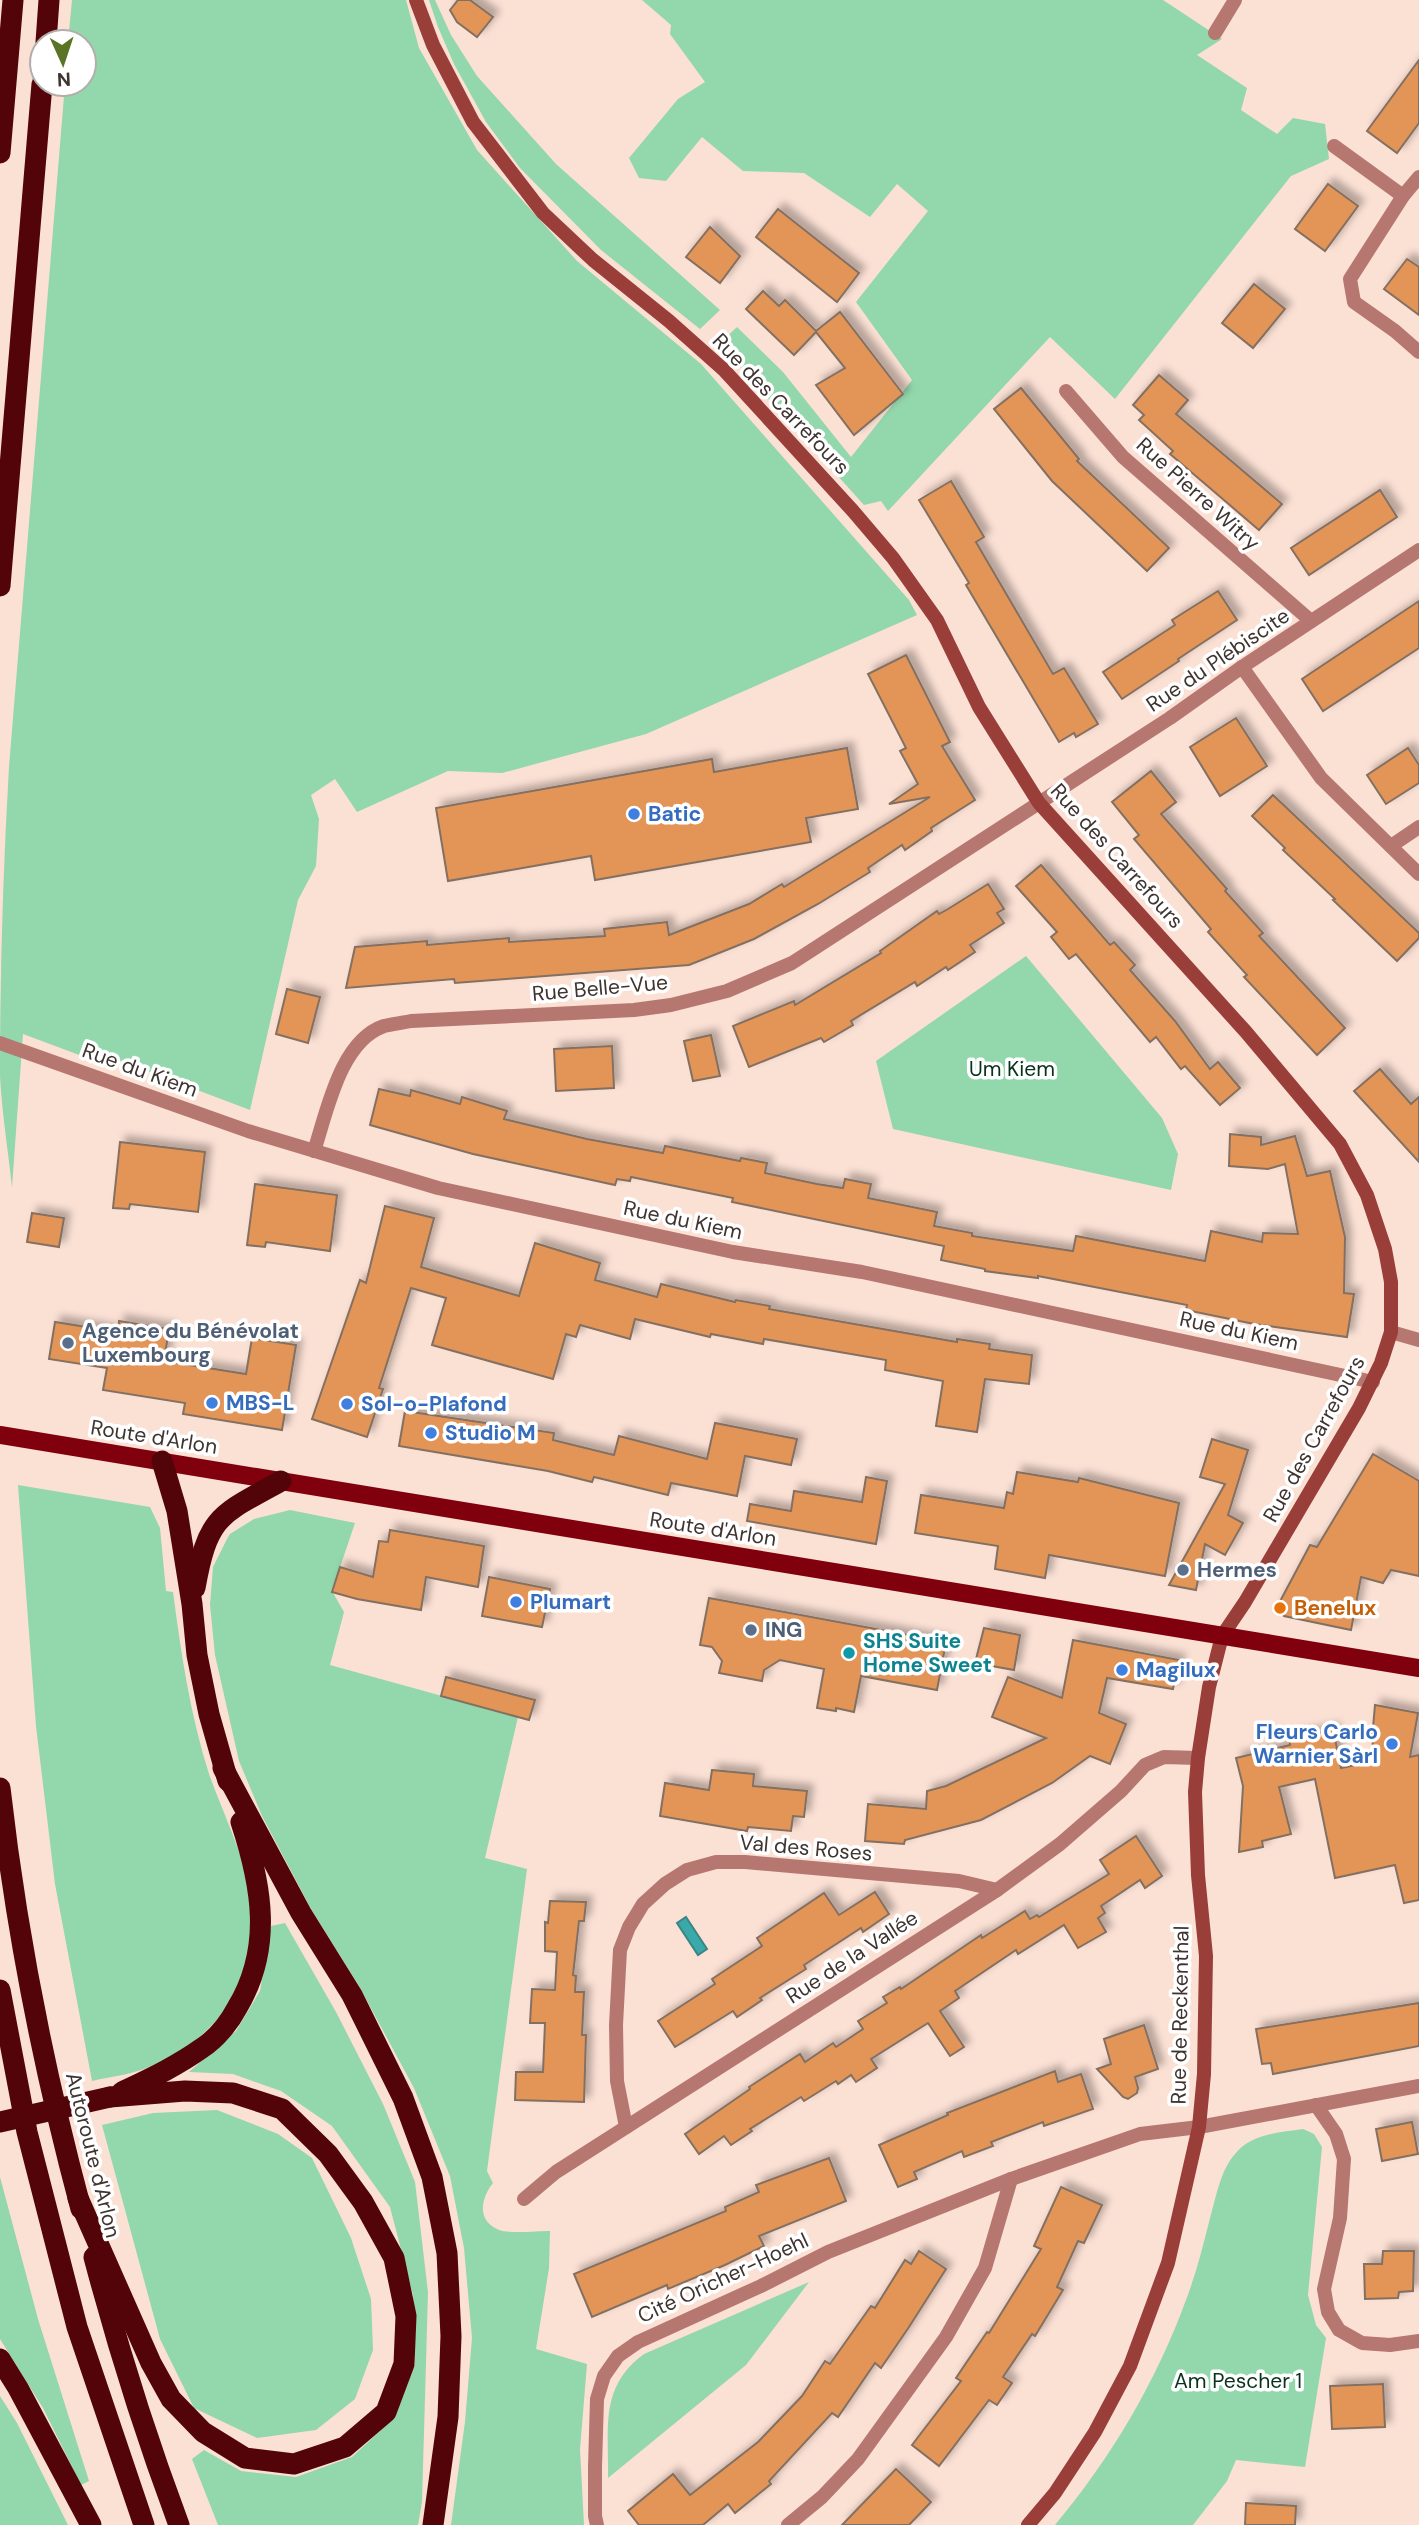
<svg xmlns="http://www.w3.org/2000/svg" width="1419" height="2525" viewBox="0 0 1419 2525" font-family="'DM Sans',sans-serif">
<defs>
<filter id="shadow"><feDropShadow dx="6" dy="-6" stdDeviation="3.5" flood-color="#0004"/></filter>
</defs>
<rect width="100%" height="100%" fill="#fbe0d4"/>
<!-- green -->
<g fill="#93d7ac">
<path d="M72,0H406L419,48L477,150L577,261L701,364L909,600L917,615L646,734L502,773L448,771L357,812L335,779L311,795L319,819L316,866L298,900L250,1110L105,1055L93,1054L90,1059L23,1034L12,1187C8,1150 2,1113 0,1076C0,973 3,869 9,767L65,84H84V42H68Z"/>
<polygon points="429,0 435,0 451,35 477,76 556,164 720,310 700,329 601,250 520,168 486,122 454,64 438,27"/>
<polygon points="642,0 1163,0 1222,39 1197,55 1247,88 1241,110 1277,134 1293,118 1325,124 1329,159 1291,176 1115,399 1050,337 888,511 881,501 864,505 719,344 737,327 783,372 851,457 912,380 856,302 928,211 897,184 870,217 804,173 743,171 702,137 666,181 639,178 629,158 678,99 705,82 670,34 671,25"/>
<polygon points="1026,956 1162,1118 1178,1154 1171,1190 893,1129 876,1061"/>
<path d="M18,1485L150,1507L160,1528L166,1591L173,1592C181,1653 190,1714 209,1774C219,1802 232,1830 241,1858C270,1954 239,2031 144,2069C128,2075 109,2077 92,2081L55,1884L36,1726Z"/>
<path d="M290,1510L355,1523L332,1591L344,1612L330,1665L518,1717L485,1858L527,1869L487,2171L493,2183C481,2198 476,2221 499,2230C510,2234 537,2231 550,2231L549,2268L536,2349L587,2364L580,2449L584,2525H451L465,2422L472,2338L464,2248L450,2176L414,2088L359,1986L311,1909L262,1816L239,1761L215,1655L210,1605L213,1567L227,1539L230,1534L254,1519Z"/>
<polygon points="285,1923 336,2012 383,2104 415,2182 428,2292 422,2502 418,2525 218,2525 192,2459 204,2450 241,2471 296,2477 352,2457 395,2417 415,2364 413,2295 390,2207 332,2126 281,2091 233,2074 189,2072 236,2031 260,1991 271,1926"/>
<polygon points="217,2110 278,2134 312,2158 351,2238 371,2299 373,2350 355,2399 316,2430 257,2438 194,2408 160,2339 102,2125 153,2113"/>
<path d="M1303,2129L1314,2134L1322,2147L1308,2295L1316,2325L1326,2338L1305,2467L1236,2460L1227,2481L1193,2525H1055C1111,2458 1156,2382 1186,2300C1196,2274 1203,2246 1210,2218C1216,2198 1220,2171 1235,2154C1252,2133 1278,2133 1303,2129Z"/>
<polygon points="0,2177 38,2319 89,2481 81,2485 43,2408 0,2339"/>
<path d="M809,2282L746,2365L608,2478C609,2428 599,2387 644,2354Z"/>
<polygon points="0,2396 17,2423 68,2525 0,2525"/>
</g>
<!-- water -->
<polygon fill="#3aa9aa" stroke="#3b8685" stroke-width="2" points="686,1917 707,1949 698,1955 677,1923"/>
<!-- building -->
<g fill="#e39558" stroke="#847061" stroke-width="2" filter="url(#shadow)">
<polygon points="458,0 470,0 493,17 477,37 457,22 450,10"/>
<polygon points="1419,60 1419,123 1397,153 1367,131"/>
<polygon points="1328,184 1358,206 1325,251 1295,229"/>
<polygon points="778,209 859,273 837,302 756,237"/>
<polygon points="710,227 740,256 720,283 686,257"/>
<polygon points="1407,259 1419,267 1419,315 1384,289"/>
<polygon points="1254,284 1285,309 1253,348 1222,323"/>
<polygon points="763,291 779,306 785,300 816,331 840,312 903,394 854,435 816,385 845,368 816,332 794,355 746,309"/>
<polygon points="1159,375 1188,400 1176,414 1282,504 1259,530 1170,454 1173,451 1139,420 1144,415 1133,405"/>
<polygon points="1021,388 1079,459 1077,461 1169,548 1147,571 1052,481 994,409"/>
<polygon points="951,481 984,537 976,542 1053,674 1064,668 1098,724 1076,737 1074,733 1059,742 966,585 969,583 919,500"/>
<polygon points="1380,490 1397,517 1309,575 1291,548"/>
<polygon points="1218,591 1237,620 1178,659 1179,661 1122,699 1103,672 1175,625 1172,620"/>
<polygon points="1419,601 1419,648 1323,711 1302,679"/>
<polygon points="906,655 950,742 942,746 975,800 931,828 932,831 905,850 902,845 868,868 870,872 818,904 754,939 689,965 455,983 454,979 346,988 355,947 427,941 427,945 509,938 509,942 605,936 604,929 667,922 669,935 749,904 782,884 784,887 930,797 889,804 918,784 900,751 906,748 868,674"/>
<polygon points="1236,718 1267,766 1220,796 1190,747"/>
<polygon points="847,748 858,809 806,818 811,842 595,880 591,856 448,881 436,808 712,759 714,772"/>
<polygon points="1408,748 1419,765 1419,783 1386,804 1367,775"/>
<polygon points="1151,771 1176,802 1161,814 1227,889 1225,891 1263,933 1259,936 1345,1028 1317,1055 1244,977 1247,975 1208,932 1211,929 1134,839 1139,835 1112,802"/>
<polygon points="1273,795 1419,933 1419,938 1397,961 1333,900 1335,899 1283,850 1285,848 1252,816"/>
<polygon points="1041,865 1110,945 1114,942 1135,965 1130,970 1175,1021 1210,1069 1218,1062 1240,1088 1220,1105 1185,1066 1181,1069 1156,1037 1150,1042 1076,954 1069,959 1051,937 1057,932 1016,886"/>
<polygon points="988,884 1004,909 997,913 1004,923 970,945 975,952 948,970 946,967 917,986 915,982 851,1021 853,1025 824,1042 821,1038 749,1067 733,1026 794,1001 795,1005 881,953 880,951 937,911 939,914 948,909"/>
<polygon points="287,989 320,997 308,1043 276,1034"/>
<polygon points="711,1035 720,1076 693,1081 684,1041"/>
<polygon points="612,1046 614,1088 556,1091 554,1049"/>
<polygon points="1380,1069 1411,1104 1419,1097 1419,1162 1354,1091"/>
<polygon points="379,1089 410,1096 411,1090 460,1104 462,1097 507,1111 504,1119 587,1139 663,1153 665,1146 740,1161 741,1158 767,1163 765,1173 817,1184 843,1188 845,1179 871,1184 868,1198 937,1212 934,1226 972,1233 972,1236 1073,1251 1076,1236 1205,1261 1211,1231 1262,1242 1263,1233 1298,1234 1285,1164 1268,1169 1229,1166 1230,1134 1261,1137 1261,1145 1295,1136 1307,1176 1330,1171 1345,1237 1344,1293 1354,1294 1347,1337 1254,1324 1186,1310 1187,1305 1038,1276 1038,1278 985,1271 985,1269 941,1260 944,1246 732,1202 733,1198 631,1177 630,1181 617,1179 615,1185 473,1154 370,1125"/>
<polygon points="120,1142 205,1152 198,1212 130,1204 129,1209 113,1208"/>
<polygon points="255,1184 337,1195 330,1251 266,1242 265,1247 247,1245"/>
<polygon points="385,1206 434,1218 421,1267 519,1296 535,1243 600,1263 595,1280 657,1297 661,1284 735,1302 736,1300 770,1306 769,1309 957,1342 957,1339 990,1344 989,1349 1032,1355 1029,1384 985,1379 977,1432 936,1426 943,1381 885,1370 886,1360 764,1339 763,1344 711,1334 710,1337 635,1319 630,1339 580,1325 576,1337 566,1334 553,1379 432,1345 446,1298 411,1288 379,1388 383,1389 367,1437 312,1419 360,1280 366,1283"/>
<polygon points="32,1213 64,1218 59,1247 27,1242"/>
<polygon points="119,1321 169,1329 164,1361 246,1374 252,1338 296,1345 282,1430 183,1414 185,1403 103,1390 107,1368 49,1359 55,1322 118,1332"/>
<polygon points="405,1411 554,1433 553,1440 614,1455 619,1436 707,1459 715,1423 797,1439 791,1465 745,1456 737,1496 671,1483 668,1495 594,1477 592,1482 548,1471 399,1446"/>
<polygon points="1212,1439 1248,1450 1228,1515 1243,1523 1225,1555 1205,1544 1196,1590 1169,1585 1225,1484 1200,1477"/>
<polygon points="1373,1454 1419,1481 1419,1576 1391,1570 1383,1583 1361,1577 1351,1630 1284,1616 1277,1607 1310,1545 1317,1547"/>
<polygon points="1017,1472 1078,1482 1079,1478 1179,1503 1165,1576 1049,1555 1045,1578 995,1569 998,1546 915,1533 921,1495 1004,1508 1007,1492 1013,1494"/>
<polygon points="866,1477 887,1481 876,1544 747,1521 750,1504 791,1511 794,1491 862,1502"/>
<polygon points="390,1530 484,1546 478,1587 426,1577 421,1610 357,1599 332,1592 340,1567 373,1577 379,1541 388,1542"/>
<polygon points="489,1577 550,1589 542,1627 482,1616"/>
<polygon points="709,1598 946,1642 937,1690 861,1676 854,1712 836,1708 836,1711 817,1708 824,1669 780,1660 764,1670 762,1681 719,1673 722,1661 712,1647 700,1645"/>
<polygon points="984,1628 1020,1635 1014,1670 975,1663"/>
<polygon points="1073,1640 1179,1660 1173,1689 1107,1678 1099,1713 1126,1724 1110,1764 1090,1756 1052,1783 981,1820 905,1840 904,1844 865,1841 868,1804 926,1809 927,1791 946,1786 1046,1738 992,1717 1008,1677 1062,1698"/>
<polygon points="446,1677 535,1700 529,1720 441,1696"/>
<polygon points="1375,1705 1418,1713 1410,1757 1419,1755 1419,1900 1404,1903 1395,1865 1335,1878 1315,1779 1279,1787 1291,1834 1262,1841 1263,1847 1239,1852 1243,1786 1236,1758 1290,1745 1289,1738 1333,1729 1341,1768 1375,1761 1372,1739"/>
<polygon points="712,1770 754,1774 753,1786 807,1791 804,1817 793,1816 791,1831 748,1827 747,1831 660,1816 665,1783 709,1790"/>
<polygon points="1136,1836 1162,1876 1145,1888 1140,1880 1101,1906 1105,1913 1098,1918 1106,1932 1078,1948 1064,1925 1018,1954 1016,1950 955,1991 959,1998 940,2011 964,2047 950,2056 928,2023 871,2059 877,2068 856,2082 851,2075 838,2084 836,2081 804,2101 801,2097 750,2129 752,2131 731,2145 724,2136 699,2154 685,2134 750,2089 749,2087 800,2054 805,2062 833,2043 836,2047 863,2029 858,2021 887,2003 883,1997 900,1987 901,1989 981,1935 982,1938 1025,1911 1030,1919 1037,1915 1039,1917 1109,1874 1100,1860"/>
<polygon points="875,1892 889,1914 863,1932 861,1928 804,1965 806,1969 760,1998 762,2000 737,2017 733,2011 675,2047 658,2021 715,1984 712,1979 762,1946 757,1938 824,1893 839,1915"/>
<polygon points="550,1901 586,1902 584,1921 579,1921 573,1975 576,1976 575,1992 584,1992 582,2035 586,2035 584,2102 515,2100 516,2072 543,2072 545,2023 530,2023 532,1989 555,1990 557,1952 545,1951 545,1922 548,1923"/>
<polygon points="1419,2003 1419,2046 1273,2074 1271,2063 1262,2064 1256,2029"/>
<polygon points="1144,2025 1158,2069 1135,2077 1138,2088 1137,2093 1128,2099 1123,2097 1097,2069 1111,2064 1104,2039"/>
<polygon points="1055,2071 1058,2082 1081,2074 1093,2109 1044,2126 1043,2122 991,2142 993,2146 964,2157 962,2151 914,2172 917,2179 898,2187 879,2145 948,2115 947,2113"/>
<polygon points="1412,2122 1418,2154 1382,2161 1376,2129"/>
<polygon points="829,2158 846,2201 759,2236 764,2246 725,2265 668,2289 667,2285 592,2317 574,2274 726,2211 725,2207 759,2192 756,2185"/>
<polygon points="1061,2187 1102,2205 1084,2243 1078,2241 1057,2287 1063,2290 1035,2336 1032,2334 1003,2377 1012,2383 997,2405 989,2400 939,2466 912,2445 961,2381 956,2378 987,2332 989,2333 1041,2249 1034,2246"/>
<polygon points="919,2251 946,2269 909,2327 881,2368 875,2363 838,2417 832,2413 769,2481 771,2484 735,2513 728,2504 703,2525 639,2525 628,2511 673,2474 690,2495 758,2442 802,2396 825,2361 830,2364 871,2306 875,2308 905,2260 911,2264"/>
<polygon points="1383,2251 1414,2251 1413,2291 1399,2292 1398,2298 1365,2299 1364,2264 1382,2264"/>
<polygon points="1383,2384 1385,2427 1332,2429 1330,2386"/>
<polygon points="896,2469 931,2502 909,2525 842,2525"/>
<polygon points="1246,2503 1296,2506 1295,2525 1245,2525"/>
</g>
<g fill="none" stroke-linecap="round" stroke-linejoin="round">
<!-- street -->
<g stroke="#b77771" stroke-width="14">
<polyline points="1215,33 1235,0"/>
<polyline points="1334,146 1403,196"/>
<polyline points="1419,177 1403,196 1350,279 1354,302 1395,331 1419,352"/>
<polyline points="1066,391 1123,457 1311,621"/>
<polyline points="1242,667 1321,778 1419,874"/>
<polyline points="1391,846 1419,827"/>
<polyline points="0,1043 248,1131 438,1188 733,1252 862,1272 1373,1382"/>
<path d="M314,1151C327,1112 340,1041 384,1026C392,1024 402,1023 411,1021L634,1010L671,1005L727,991L792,963L1170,718L1242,667L1419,550"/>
<polyline points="1391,1332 1419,1340"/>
<polyline points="1316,2105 1336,2134 1344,2159 1340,2218 1324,2289 1328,2312 1339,2330 1362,2343 1390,2345 1419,2341"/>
<polyline points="626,2127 617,2081 616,2025 620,1950 629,1927 643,1904 665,1884 687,1870 716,1862 745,1862 959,1881 997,1890"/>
<polyline points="524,2199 556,2172 997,1890 1060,1844 1121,1791 1145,1765 1164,1757 1198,1758"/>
<polyline points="597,2525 595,2516 595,2467 597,2399 604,2376 618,2356 638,2342 761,2286 828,2252 1011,2179 1140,2134 1199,2127 1419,2086"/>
<polyline points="788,2525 822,2497 858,2459 946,2337 985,2268 1011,2179"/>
</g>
<!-- secondary -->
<polyline stroke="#9a3e3a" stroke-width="14" points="416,0 433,45 473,122 543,213 593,260 669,321 724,370 853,511 893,558 937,620 979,707 1039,803 1246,1032 1340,1144 1367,1195 1385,1249 1391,1282 1391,1332 1381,1363 1359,1408 1245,1602 1222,1636 1209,1687 1198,1758 1195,1792 1198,1875 1206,1956 1204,2074 1199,2127 1168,2263 1130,2366 1095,2432 1055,2493 1028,2525"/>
<!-- primary -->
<polyline stroke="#81000e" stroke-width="18" points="0,1435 1419,1668"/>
<!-- highway -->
<g stroke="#530409" stroke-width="21">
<polyline points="46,42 49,0"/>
<polyline points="0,153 13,0"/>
<polyline points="0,586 42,84"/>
<polyline points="162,1461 177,1511 192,1604 197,1655 209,1714 228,1781"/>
<path d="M195,1588C208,1515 220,1515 281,1481"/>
<polyline points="223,1768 301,1913 352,1995 403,2098 432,2177 447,2253 451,2336 448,2417 433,2525"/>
<path d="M0,1788C16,1930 44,2071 81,2209"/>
<polyline points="0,1990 27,2132 77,2327 144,2525"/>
<path d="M122,2092C149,2079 177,2066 202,2048C216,2039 229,2023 237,2008C273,1948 262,1886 241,1822"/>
<polyline points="78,2198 151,2363 171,2399 203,2432 245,2458 294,2464 345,2447 386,2412 404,2364 406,2316 394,2258 363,2202 328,2154 282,2109 233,2093 185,2091 110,2097"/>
<path d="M94,2257C118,2348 146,2437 179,2525"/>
<polyline points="0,2359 18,2388 91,2525"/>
</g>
<!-- highway-bridge -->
<polyline stroke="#530409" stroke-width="21" points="0,2122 110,2097"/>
</g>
<!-- markers -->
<g fill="#3f7fe0" stroke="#fff" stroke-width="2.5">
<circle cx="634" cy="814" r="7"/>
<circle cx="212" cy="1403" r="7"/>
<circle cx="347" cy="1404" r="7"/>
<circle cx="431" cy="1433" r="7"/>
<circle cx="516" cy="1602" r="7"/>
<circle cx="1122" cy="1670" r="7"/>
<circle cx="1392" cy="1744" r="7"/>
</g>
<g fill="#5c6f8a" stroke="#fff" stroke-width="2.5">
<circle cx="68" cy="1343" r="7"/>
<circle cx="1183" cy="1570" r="7"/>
<circle cx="751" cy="1630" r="7"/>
</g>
<circle fill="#e8710a" stroke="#fff" stroke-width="2.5" cx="1280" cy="1608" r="7"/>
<circle fill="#0f9aa8" stroke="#fff" stroke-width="2.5" cx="849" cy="1653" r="7"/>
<g text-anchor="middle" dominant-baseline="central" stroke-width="7" stroke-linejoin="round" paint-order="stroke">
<!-- street labels -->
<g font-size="21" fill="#3e3430" stroke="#fff">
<text transform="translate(781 404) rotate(46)">Rue des Carrefours</text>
<text transform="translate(1198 494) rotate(42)">Rue Pierre Witry</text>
<text transform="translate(1218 660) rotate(-34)">Rue du Plébiscite</text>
<text transform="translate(1117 856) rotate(48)">Rue des Carrefours</text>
<text transform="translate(600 988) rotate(-5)">Rue Belle-Vue</text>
<text transform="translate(140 1070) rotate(20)">Rue du Kiem</text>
<text transform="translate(683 1220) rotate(12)">Rue du Kiem</text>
<text transform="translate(1239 1331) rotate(12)">Rue du Kiem</text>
<text transform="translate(154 1437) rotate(9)">Route d'Arlon</text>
<text transform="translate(1314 1439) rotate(-61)">Rue des Carrefours</text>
<text transform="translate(713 1529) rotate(9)">Route d'Arlon</text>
<text transform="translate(806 1848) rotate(5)">Val des Roses</text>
<text transform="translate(852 1957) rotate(-33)">Rue de la Vallée</text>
<text transform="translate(1180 2015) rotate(-89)">Rue de Reckenthal</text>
<text transform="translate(93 2155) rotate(76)">Autoroute d'Arlon</text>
<text transform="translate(723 2278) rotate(-25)">Cité Oricher-Hoehl</text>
</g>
<!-- shop labels -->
<g font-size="21" font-weight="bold" fill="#366cbe" stroke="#fff" text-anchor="start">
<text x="648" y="814">Batic</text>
<text x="226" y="1403">MBS-L</text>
<text x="361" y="1404">Sol-o-Plafond</text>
<text x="445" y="1433">Studio M</text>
<text x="530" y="1602">Plumart</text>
<text x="1136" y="1670">Magilux</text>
<text x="1378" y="1732" text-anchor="end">Fleurs Carlo<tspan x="1378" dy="24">Warnier Sàrl</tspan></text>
</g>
<!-- park labels -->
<g font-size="21" fill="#08321c" stroke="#fff">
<text x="1012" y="1069">Um Kiem</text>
<text x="1238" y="2381">Am Pescher 1</text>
</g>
<!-- service labels -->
<g font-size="21" font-weight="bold" fill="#4e5e75" stroke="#fff" text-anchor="start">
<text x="82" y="1331">Agence du Bénévolat<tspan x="82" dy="24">Luxembourg</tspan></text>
<text x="1197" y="1570">Hermes</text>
<text x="765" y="1630">ING</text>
</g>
<!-- food labels -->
<g font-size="21" font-weight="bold" fill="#c56008" stroke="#fff" text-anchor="start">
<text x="1294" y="1608">Benelux</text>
</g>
<!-- culture labels -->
<g font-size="21" font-weight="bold" fill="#0d838f" stroke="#fff" text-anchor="start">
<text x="863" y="1641">SHS Suite<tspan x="863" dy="24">Home Sweet</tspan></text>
</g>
</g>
<!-- north arrow -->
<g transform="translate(63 63) rotate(177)"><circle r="33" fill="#ffffff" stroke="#b2aeac" stroke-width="2"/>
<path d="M0-5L12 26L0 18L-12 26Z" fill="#5a7325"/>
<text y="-10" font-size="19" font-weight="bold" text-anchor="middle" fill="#3e3430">N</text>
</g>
</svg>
